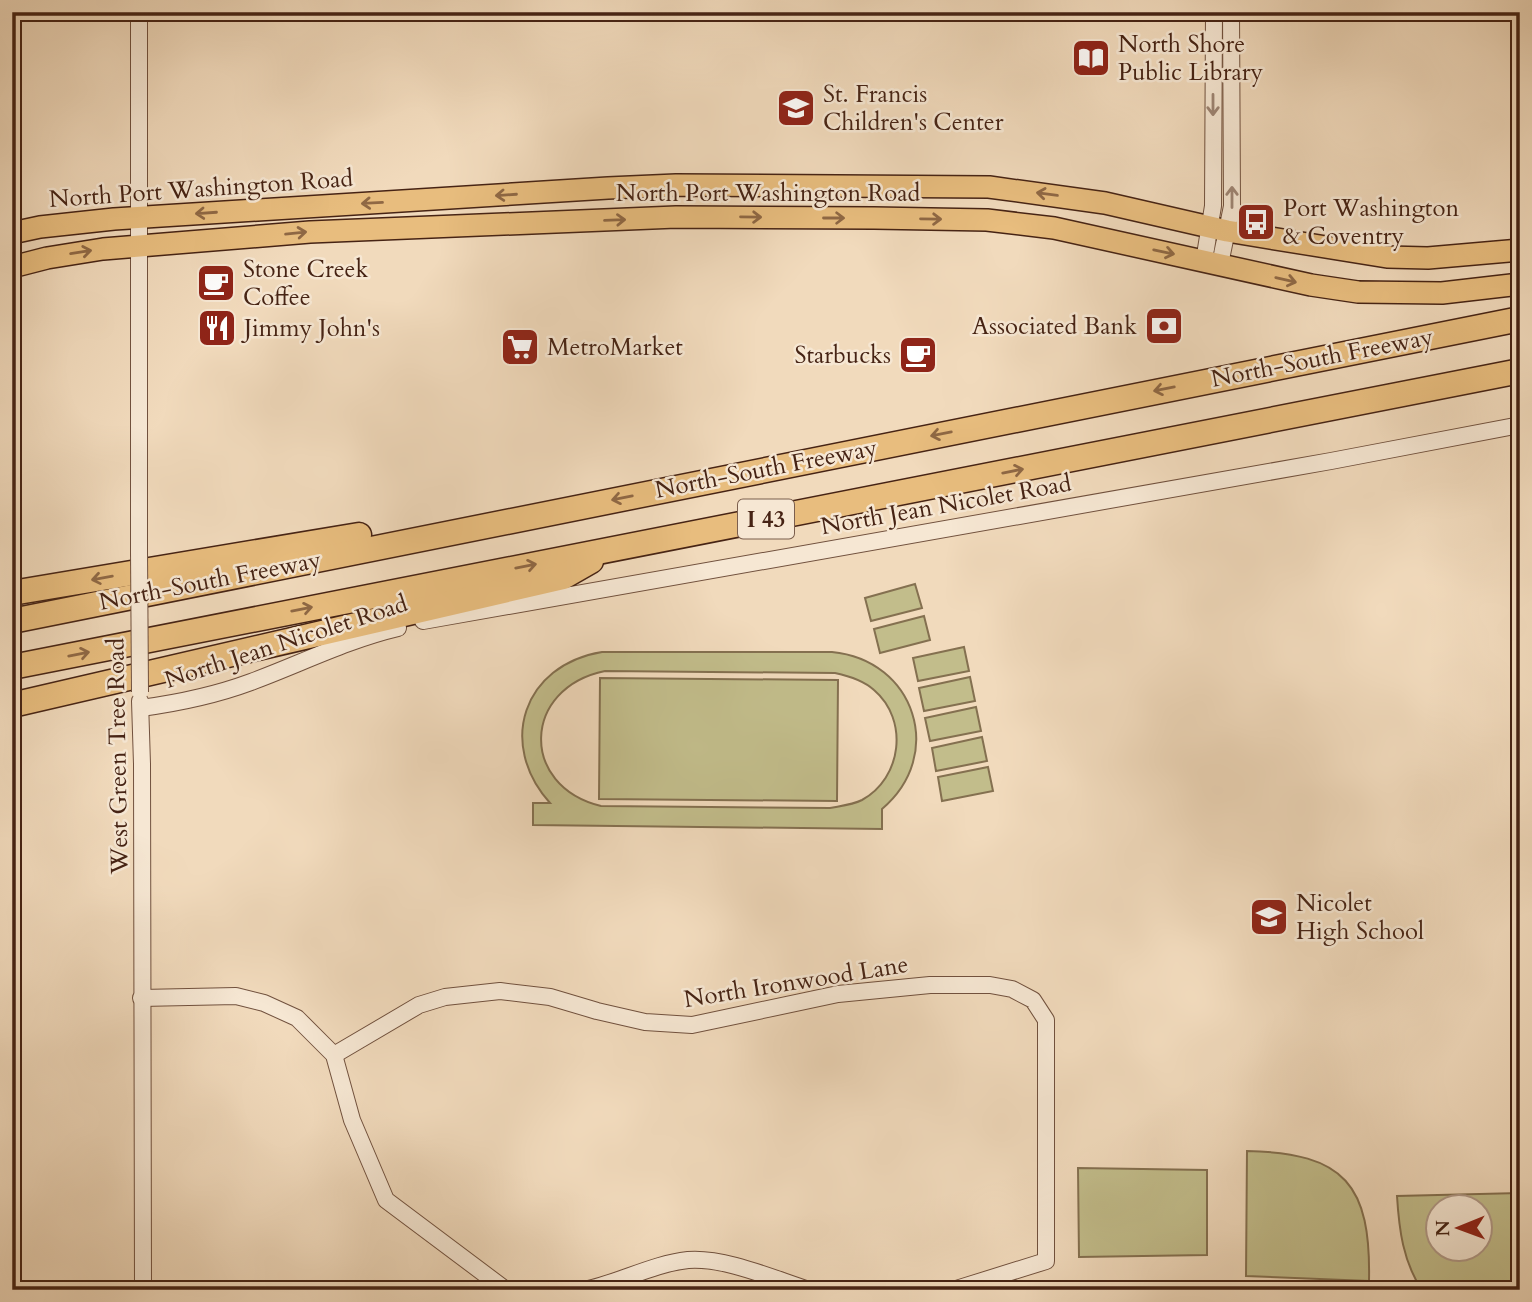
<svg xmlns="http://www.w3.org/2000/svg" width="1532" height="1302" viewBox="0 0 1532 1302" font-family="Cardo,serif">
<rect width="100%" height="100%" fill="#f1dabc"/>
<filter id="stains"><feTurbulence type="fractalNoise" baseFrequency=".00286" numOctaves="4"/><feColorMatrix values="0 0 0 0 .2 0 0 0 0 .09 0 0 0 0 .02 0 0 0 .5 -.17"/></filter>
<radialGradient id="worn" r=".72"><stop offset=".6" stop-color="#630" stop-opacity="0"/><stop offset="1" stop-color="#630" stop-opacity=".3"/></radialGradient>
<!-- pitch -->
<g fill="#c2bd8b" stroke="#847050" stroke-width="2" fill-rule="evenodd">
<polygon points="915,584 922,608 871,621 865,598"/>
<polygon points="924,616 930,640 880,653 874,629"/>
<polygon points="964,647 969,671 918,681 913,658"/>
<path d="M602,652H832C915,660 946,755 882,809V829L533,825V803H550C497,744 523,665 602,652ZM605,671L835,673C849,676 863,680 874,690C909,720 902,778 862,800C852,805 840,806 830,808L601,806C519,786 522,688 605,671Z"/>
<polygon points="970,677 975,701 924,711 919,688"/>
<polygon points="600,678 838,680 837,801 599,799"/>
<polygon points="976,707 981,731 930,741 925,718"/>
<polygon points="982,737 987,761 936,771 932,748"/>
<polygon points="988,767 993,791 942,801 938,777"/>
<path d="M1247,1151C1345,1153 1371,1185 1369,1281L1246,1276Z"/>
<polygon points="1078,1168 1207,1170 1207,1255 1079,1257"/>
<path d="M1520,1193V1290H1422C1403,1262 1399,1229 1397,1196ZM1438,1208H1480V1250H1438Z"/>
</g>
<g fill="none" stroke-linecap="round" stroke-linejoin="round">
<defs>
<g id="minor">
<polyline points="139,12 139,552"/>
<polyline points="1204,261 1213,206 1214,12"/>
<polyline points="1220,264 1232,206 1231,12"/>
<polyline points="423,621 1331,461 1520,425"/>
<polyline points="140,701 142,764 143,1290"/>
<path d="M141,708C178,703 216,695 251,682C300,664 347,640 398,628"/>
<polyline points="141,998 236,996 264,1003 297,1018 334,1055 352,1120 386,1200 506,1290"/>
<polyline points="334,1055 419,1005 445,997 500,991 550,997 597,1011 645,1022 692,1025 838,994 930,985 990,985 1012,989 1033,1000 1046,1020 1046,1261 953,1290"/>
<path d="M584,1290C619,1283 652,1264 688,1260C725,1257 774,1279 809,1290"/>
</g>
<g id="major">
<polyline points="12,233 40,227 114,219 608,188 676,185 989,187 1105,203 1227,231 1387,257 1428,258 1520,250"/>
<polyline points="12,267 47,258 103,249 310,232 676,217 874,218 987,220 1054,228 1311,285 1358,292 1442,293 1520,284"/>
</g>
<g id="highway">
<polyline points="12,593 359,535"/>
<polyline points="12,621 1520,319"/>
<polyline points="12,667 1520,371"/>
<polyline points="12,705 563,577 591,561"/>
</g>
</defs>
<!-- minor casing -->
<use href="#minor" stroke="#71513e" stroke-width="18"/>
<!-- major casing -->
<use href="#major" stroke="#462314" stroke-width="24"/>
<!-- highway casing -->
<use href="#highway" stroke="#462314" stroke-width="27"/>
<!-- minor -->
<use href="#minor" stroke="#f6e7d3" stroke-width="16"/>
<!-- major -->
<use href="#major" stroke="#e8bd7e" stroke-width="21"/>
<!-- highway -->
<use href="#highway" stroke="#e8bd7e" stroke-width="24"/>
<defs>
<polyline id="minor-bridge" points="139,552 140,692"/>
</defs>
<!-- minor-bridge casing -->
<use href="#minor-bridge" stroke="#71513e" stroke-width="18" stroke-linecap="butt"/>
<!-- minor-bridge -->
<use href="#minor-bridge" stroke="#f6e7d3" stroke-width="16"/>
</g>
<!-- one-way arrows -->
<defs><path id="oneway-shaft" d="M-6 0H5M1.5-3L5.5 0L1.5 3" fill="none" stroke-width="1.6" stroke-linecap="round" stroke-linejoin="round" transform="scale(1.75)"/></defs>
<g stroke="#9e8574">
<use href="#oneway-shaft" transform="translate(1213 105) rotate(90)"/>
<use href="#oneway-shaft" transform="translate(1232 197) rotate(-90)"/>
</g>
<g stroke="#8f6844">
<use href="#oneway-shaft" transform="translate(1047 194) rotate(-172)"/>
<use href="#oneway-shaft" transform="translate(506 195) rotate(176)"/>
<use href="#oneway-shaft" transform="translate(372 203) rotate(177)"/>
<use href="#oneway-shaft" transform="translate(206 213) rotate(176)"/>
<use href="#oneway-shaft" transform="translate(751 217) rotate(1)"/>
<use href="#oneway-shaft" transform="translate(834 218)"/>
<use href="#oneway-shaft" transform="translate(931 219) rotate(1)"/>
<use href="#oneway-shaft" transform="translate(615 220) rotate(-2)"/>
<use href="#oneway-shaft" transform="translate(296 233) rotate(-6)"/>
<use href="#oneway-shaft" transform="translate(81 252) rotate(-9)"/>
<use href="#oneway-shaft" transform="translate(1164 252) rotate(12)"/>
<use href="#oneway-shaft" transform="translate(1286 280) rotate(13)"/>
<use href="#oneway-shaft" transform="translate(1164 389) rotate(169)"/>
<use href="#oneway-shaft" transform="translate(941 434) rotate(169)"/>
<use href="#oneway-shaft" transform="translate(1013 471) rotate(-11)"/>
<use href="#oneway-shaft" transform="translate(622 498) rotate(169)"/>
<use href="#oneway-shaft" transform="translate(526 566) rotate(-11)"/>
<use href="#oneway-shaft" transform="translate(102 578) rotate(170)"/>
<use href="#oneway-shaft" transform="translate(302 609) rotate(-11)"/>
<use href="#oneway-shaft" transform="translate(79 654) rotate(-11)"/>
</g>
<!-- icons -->
<defs>
<symbol id="library-square" viewBox="-11 -11 22 22"><rect x="-9" y="-9" width="18" height="18" rx="4" fill="#8f2418" stroke="#f6e7d3"/><path d="M-6-4Q-3-5.5-.7-3.5V5Q-3 3-6 4ZM6-4Q3-5.5 .7-3.5V5Q3 3 6 4Z" fill="#fff"/></symbol>
<symbol id="school-square" viewBox="-11 -11 22 22"><rect x="-9" y="-9" width="18" height="18" rx="4" fill="#8f2418" stroke="#f6e7d3"/><path d="M0-5L7-2L0 1L-7-2ZM-4 1L0 2.5L4 1V4Q0 6-4 4Z" fill="#fff"/></symbol>
<symbol id="bus-square" viewBox="-11 -11 22 22"><rect x="-9" y="-9" width="18" height="18" rx="4" fill="#8f2418" stroke="#f6e7d3"/><path d="M-5-6H5V4H4V6H2V4H-2V6H-4V4H-5ZM-3.5-4V0h7V-4ZM-3.5 1.2v1.5H-2V1.2ZM2 1.2v1.5H3.5V1.2Z" fill="#fff"/></symbol>
<symbol id="cafe-square" viewBox="-11 -11 22 22"><rect x="-9" y="-9" width="18" height="18" rx="4" fill="#8f2418" stroke="#f6e7d3"/><path d="M-5.5-4.5H6V0H3Q3 3.5 0 3.5H-2.5Q-5.5 3.5-5.5 0ZM3-3.2v2h1.7v-2ZM-6 4.5H4V6H-6Z" fill="#fff"/></symbol>
<symbol id="bank-square" viewBox="-11 -11 22 22"><rect x="-9" y="-9" width="18" height="18" rx="4" fill="#8f2418" stroke="#f6e7d3"/><path d="M-6-4H6V4H-6ZM0-2.3a2.3 2.3 0 1 0 0 4.6a2.3 2.3 0 1 0 0-4.6Z" fill="#fff"/></symbol>
<symbol id="restaurant-square" viewBox="-11 -11 22 22"><rect x="-9" y="-9" width="18" height="18" rx="4" fill="#8f2418" stroke="#f6e7d3"/><path d="M-5-6h1v4h1v-4h1v4h1v-4h1v5L-1.5 .5V6h-2V.5L-5-1ZM5-6V6H3V1.5H1.5Q1.5-4 5-6Z" fill="#fff"/></symbol>
<symbol id="supermarket-square" viewBox="-11 -11 22 22"><rect x="-9" y="-9" width="18" height="18" rx="4" fill="#8f2418" stroke="#f6e7d3"/><path d="M-6-5.5h2.5l.6 2H6L4.5 2H-2.5L-4.4-4H-6ZM-1.5 3.2a1.3 1.3 0 1 0 .1 0ZM3 3.2a1.3 1.3 0 1 0 .1 0Z" fill="#fff"/></symbol>
</defs>
<g fill-rule="evenodd">
<use href="#library-square" x="1069" y="36" width="44" height="44"/>
<use href="#school-square" x="774" y="86" width="44" height="44"/>
<use href="#bus-square" x="1234" y="200" width="44" height="44"/>
<use href="#cafe-square" x="194" y="261" width="44" height="44"/>
<use href="#bank-square" x="1142" y="304" width="44" height="44"/>
<use href="#restaurant-square" x="195" y="306" width="44" height="44"/>
<use href="#supermarket-square" x="498" y="325" width="44" height="44"/>
<use href="#cafe-square" x="896" y="333" width="44" height="44"/>
<use href="#school-square" x="1247" y="895" width="44" height="44"/>
</g>
<g text-anchor="middle" dominant-baseline="central" stroke-width="5" stroke-linejoin="round" paint-order="stroke">
<!-- shield labels -->
<rect fill="#f6e7d3" stroke="#7b5e4d" stroke-width="2" x="738" y="499.5" width="56" height="39" rx="5"/>
<g font-size="23" font-weight="bold" fill="#462314">
<text x="766" y="519">I 43</text>
</g>
<!-- poi labels -->
<g font-size="24" fill="#462314" stroke="#f6e7d3" text-anchor="start">
<text x="1118" y="44">North Shore<tspan x="1118" dy="28">Public Library</tspan></text>
<text x="823" y="94">St. Francis<tspan x="823" dy="28">Children's Center</tspan></text>
<text x="1283" y="208">Port Washington<tspan x="1283" dy="28">&amp; Coventry</tspan></text>
<text x="243" y="269">Stone Creek<tspan x="243" dy="28">Coffee</tspan></text>
<text x="1137" y="326" text-anchor="end">Associated Bank</text>
<text x="244" y="328">Jimmy John's</text>
<text x="547" y="347">MetroMarket</text>
<text x="891" y="355" text-anchor="end">Starbucks</text>
<text x="1296" y="903">Nicolet<tspan x="1296" dy="28">High School</tspan></text>
</g>
<!-- street labels -->
<g font-size="24" fill="#462314" stroke="#f6e7d3">
<text transform="translate(201 189) rotate(-4)">North Port Washington Road</text>
<text x="768" y="193">North Port Washington Road</text>
<text transform="translate(1322 358) rotate(-11)">North-South Freeway</text>
<text transform="translate(766 469) rotate(-11)">North-South Freeway</text>
<text transform="translate(946 505) rotate(-10)">North Jean Nicolet Road</text>
<text transform="translate(210 581) rotate(-11)">North-South Freeway</text>
<text transform="translate(286 642) rotate(-18)">North Jean Nicolet Road</text>
<text transform="translate(118 756) rotate(-91)">West Green Tree Road</text>
<text transform="translate(796 982) rotate(-9)">North Ironwood Lane</text>
</g>
</g>
<!-- margin -->
<rect width="1532" height="1302" fill="none" stroke="#f1dabc" stroke-width="42"/>
<rect x="14" y="14" width="1504" height="1274" fill="none" stroke="#462314" stroke-width="3.5"/>
<rect x="21" y="21" width="1490" height="1260" fill="none" stroke="#462314" stroke-width="2"/>
<!-- north arrow -->
<g transform="translate(1459 1228) rotate(269)"><circle r="33" fill="#f6e7d3" stroke="#b09987" stroke-width="2"/>
<path d="M0-5L12 26L0 18L-12 26Z" fill="#8f2418"/>
<text y="-10" font-size="19" font-weight="bold" text-anchor="middle" fill="#462314">N</text>
</g>
<rect width="100%" height="100%" filter="url(#stains)"/>
<rect width="100%" height="100%" fill="url(#worn)"/>
</svg>
